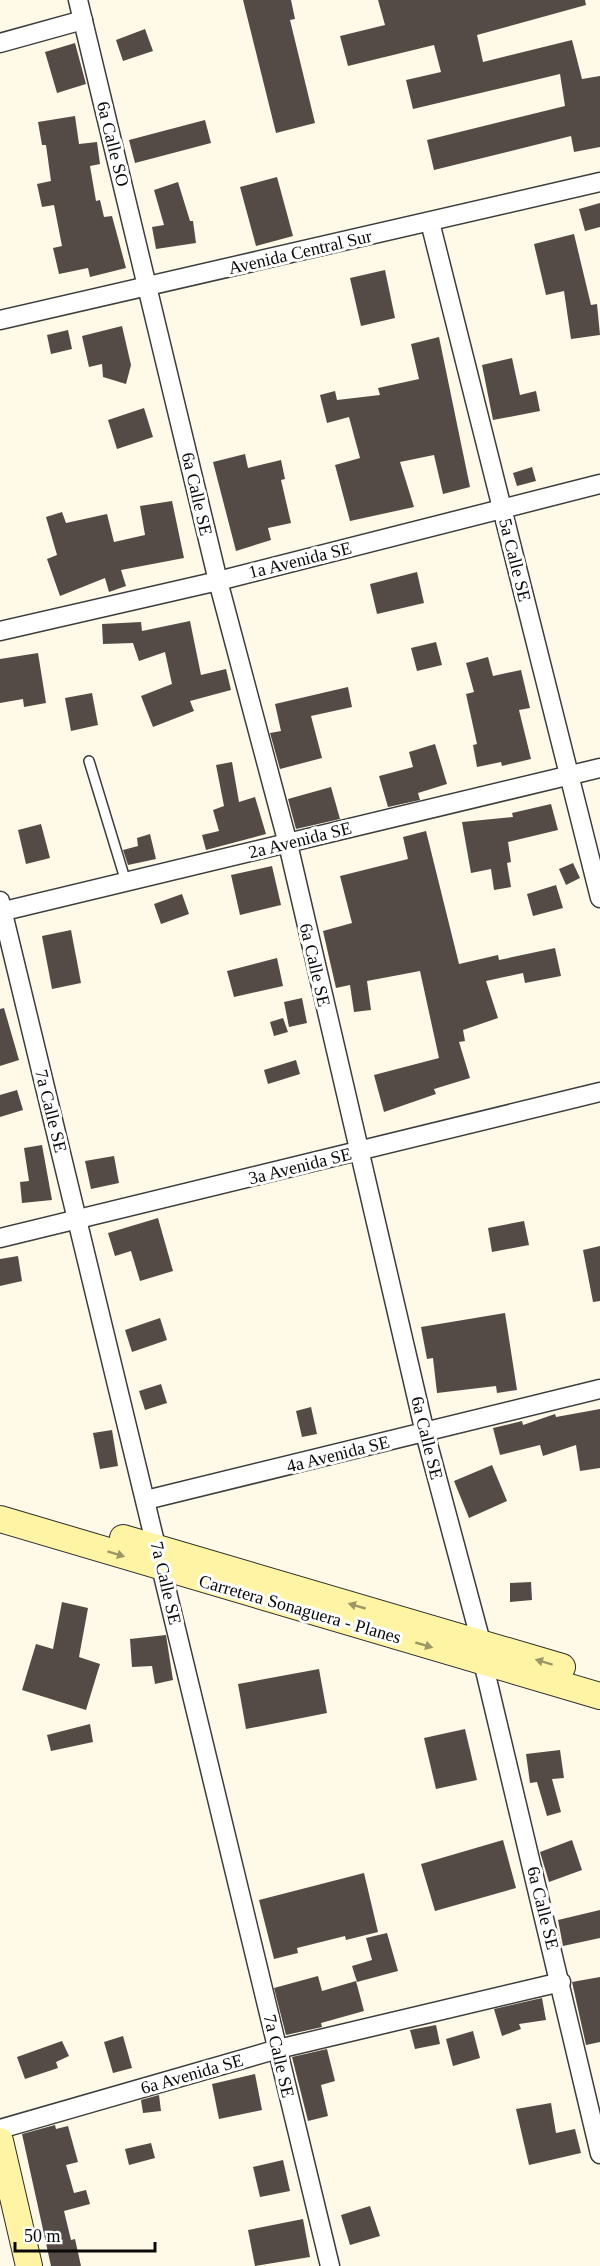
<svg xmlns="http://www.w3.org/2000/svg" width="600" height="2266" viewBox="0 0 600 2266" font-family="Georgia,serif">
<rect width="100%" height="100%" fill="#fffae8"/>
<!-- building -->
<g fill="#544b46">
<polygon points="243,0 291,0 295,19 290,20 315,123 276,133"/>
<polygon points="378,0 585,0 586,5 477,35 483,62 572,40 582,79 600,76 600,147 574,152 571,136 434,170 427,140 565,106 560,74 413,109 406,80 441,72 434,45 348,66 340,36 385,25"/>
<polygon points="145,29 153,51 123,61 116,40"/>
<polygon points="75,43 86,84 57,93 45,52"/>
<polygon points="75,116 79,144 97,142 100,164 90,166 96,201 100,200 104,217 112,216 126,268 90,277 88,268 59,274 53,248 62,246 54,205 42,207 37,184 51,181 46,145 42,145 38,122"/>
<polygon points="205,120 211,143 135,163 129,140"/>
<polygon points="277,177 293,236 256,246 240,187"/>
<polygon points="178,182 190,221 193,221 196,243 156,249 152,227 164,225 154,190"/>
<polygon points="600,203 600,227 585,231 579,209"/>
<polygon points="574,234 591,305 597,304 600,335 571,339 564,291 546,295 534,244"/>
<polygon points="385,270 395,318 361,326 350,278"/>
<polygon points="122,326 131,365 126,384 103,377 102,364 89,367 82,336"/>
<polygon points="68,330 72,349 51,354 47,335"/>
<polygon points="439,337 470,487 443,494 434,455 400,462 414,507 350,521 335,465 360,458 349,417 327,423 320,395 335,391 337,400 380,395 378,388 419,379 411,344"/>
<polygon points="512,358 520,395 536,391 540,411 493,420 482,365"/>
<polygon points="144,408 153,437 117,449 108,420"/>
<polygon points="245,454 248,468 281,460 285,479 281,480 291,523 268,528 271,540 236,551 213,462"/>
<polygon points="532,467 536,481 517,486 513,473"/>
<polygon points="172,501 184,558 121,570 126,586 109,592 105,578 60,596 47,559 57,555 46,517 62,512 66,523 107,514 114,542 145,535 140,506"/>
<polygon points="417,572 424,603 377,614 370,584"/>
<polygon points="190,621 201,675 226,669 231,690 190,701 194,711 153,727 141,696 172,684 165,652 139,661 133,643 103,644 102,624 141,622 142,631"/>
<polygon points="436,642 442,665 417,671 411,648"/>
<polygon points="38,653 46,703 24,707 23,699 0,703 0,659"/>
<polygon points="488,657 493,676 521,670 530,708 519,710 531,759 502,766 501,762 477,767 473,745 477,744 466,694 474,692 466,663"/>
<polygon points="348,687 352,707 311,716 322,758 280,769 270,733 281,731 275,704"/>
<polygon points="92,693 98,725 71,731 65,698"/>
<polygon points="435,744 447,784 418,793 420,800 388,807 379,776 413,767 409,752"/>
<polygon points="232,762 239,802 255,797 266,834 206,850 202,835 219,831 213,810 224,806 216,765"/>
<polygon points="331,787 340,819 296,829 288,799"/>
<polygon points="551,804 558,830 508,842 511,862 507,863 511,887 494,890 491,869 471,873 462,822 513,817 512,813"/>
<polygon points="41,824 50,858 26,864 18,830"/>
<polygon points="426,831 459,964 498,955 499,960 555,948 561,976 525,983 523,973 486,981 498,1018 463,1030 465,1041 459,1042 470,1078 434,1089 436,1094 384,1112 374,1075 439,1058 420,971 367,981 371,1010 354,1012 350,985 336,988 323,931 352,923 340,876 408,859 403,837"/>
<polygon points="150,834 156,859 128,865 123,850 138,846 137,838"/>
<polygon points="573,863 580,878 566,885 559,869"/>
<polygon points="272,866 281,905 240,915 231,875"/>
<polygon points="556,885 563,908 533,916 527,894"/>
<polygon points="182,894 189,914 161,924 154,904"/>
<polygon points="71,930 81,983 52,989 42,936"/>
<polygon points="277,958 283,986 234,997 227,971"/>
<polygon points="302,998 307,1023 289,1027 284,1002"/>
<polygon points="4,1008 19,1060 0,1066 0,1009"/>
<polygon points="283,1018 288,1032 274,1036 270,1022"/>
<polygon points="296,1060 300,1074 268,1084 264,1070"/>
<polygon points="17,1090 23,1110 0,1117 0,1095"/>
<polygon points="42,1145 52,1200 22,1203 20,1182 29,1181 24,1148"/>
<polygon points="114,1156 119,1183 91,1189 85,1161"/>
<polygon points="158,1218 173,1271 140,1281 131,1251 115,1256 108,1233"/>
<polygon points="524,1221 529,1245 492,1252 488,1228"/>
<polygon points="600,1246 600,1301 593,1302 583,1250"/>
<polygon points="18,1256 22,1281 0,1286 0,1259"/>
<polygon points="505,1313 517,1390 497,1393 496,1386 437,1393 433,1358 427,1359 421,1327"/>
<polygon points="160,1318 167,1340 132,1352 125,1330"/>
<polygon points="161,1384 167,1403 145,1410 139,1391"/>
<polygon points="311,1407 317,1434 302,1437 296,1411"/>
<polygon points="600,1409 600,1468 580,1471 576,1445 543,1456 540,1445 500,1455 493,1428 522,1421 523,1425 555,1414 556,1417"/>
<polygon points="112,1430 118,1466 100,1469 93,1433"/>
<polygon points="492,1465 507,1501 469,1518 454,1481"/>
<polygon points="531,1582 532,1600 510,1602 510,1583"/>
<polygon points="62,1602 88,1608 79,1657 100,1664 86,1710 22,1690 36,1644 53,1649"/>
<polygon points="166,1635 173,1680 155,1684 152,1666 132,1667 130,1639"/>
<polygon points="319,1669 327,1713 246,1729 238,1684"/>
<polygon points="90,1724 93,1742 51,1751 47,1735"/>
<polygon points="465,1729 477,1780 436,1789 424,1738"/>
<polygon points="560,1750 564,1778 552,1779 561,1812 547,1816 537,1782 530,1783 526,1754"/>
<polygon points="503,1840 516,1888 435,1911 421,1864"/>
<polygon points="572,1840 582,1870 549,1882 540,1852"/>
<polygon points="364,1873 378,1932 346,1940 345,1936 297,1948 298,1953 274,1959 259,1900"/>
<polygon points="600,1910 600,1938 563,1946 558,1920"/>
<polygon points="387,1933 398,1971 357,1982 352,1966 372,1960 366,1938"/>
<polygon points="318,1976 322,1991 356,1981 364,2011 321,2023 322,2027 286,2035 274,1988"/>
<polygon points="600,1977 600,2042 586,2045 572,1982"/>
<polygon points="542,1998 546,2020 519,2024 521,2029 502,2036 494,2009"/>
<polygon points="436,2025 440,2044 415,2049 410,2030"/>
<polygon points="473,2031 480,2058 453,2066 446,2039"/>
<polygon points="123,2036 132,2068 113,2073 104,2042"/>
<polygon points="62,2041 69,2056 56,2062 58,2068 25,2079 17,2057"/>
<polygon points="327,2049 335,2081 321,2085 328,2116 308,2121 292,2057"/>
<polygon points="255,2074 262,2110 219,2119 212,2084"/>
<polygon points="159,2095 161,2111 143,2113 141,2100"/>
<polygon points="551,2103 556,2133 575,2129 581,2153 529,2165 516,2109"/>
<polygon points="55,2125 56,2129 68,2126 78,2162 66,2165 74,2193 86,2190 90,2204 64,2211 71,2240 75,2239 81,2266 51,2266 22,2134"/>
<polygon points="151,2143 155,2158 129,2165 125,2149"/>
<polygon points="283,2160 290,2191 260,2197 253,2167"/>
<polygon points="370,2206 380,2236 350,2245 341,2215"/>
<polygon points="303,2219 310,2257 255,2266 248,2230"/>
</g>
<g fill="none" stroke-linecap="round" stroke-linejoin="round">
<defs>
<polyline id="lane" points="89,761 126,882"/>
<g id="street">
<polyline points="78,0 218,581 288,844 425,1433 481,1642"/>
<polyline points="0,43 83,20"/>
<polyline points="430,222 600,898"/>
<polyline points="0,320 600,182"/>
<polyline points="0,631 218,581 600,484"/>
<polyline points="0,901 330,2266"/>
<polyline points="0,912 600,768"/>
<polyline points="0,1238 600,1092"/>
<polyline points="146,1500 600,1389"/>
<polyline points="483,1662 600,2154"/>
<polyline points="0,2129 278,2049 561,1982"/>
</g>
<g id="secondary">
<polyline points="0,1519 600,1696"/>
<polyline points="123,1538 562,1667"/>
<polyline points="0,2141 29,2266"/>
</g>
</defs>
<!-- lane casing -->
<use href="#lane" stroke="#3d3d3d" stroke-width="12"/>
<!-- street casing -->
<use href="#street" stroke="#3d3d3d" stroke-width="21"/>
<!-- secondary casing -->
<use href="#secondary" stroke="#2c2c2c" stroke-width="28"/>
<!-- lane -->
<use href="#lane" stroke="#fff" stroke-width="9"/>
<!-- street -->
<use href="#street" stroke="#fff" stroke-width="18"/>
<!-- secondary -->
<use href="#secondary" stroke="#fff4a3" stroke-width="26"/>
</g>
<!-- one-way arrows -->
<defs><path id="oneway-solid" d="M-6-.8H1V-3.2L6.5 0L1 3.2V.8H-6Z" transform="scale(1.5)"/></defs>
<g fill="#9d9666">
<use href="#oneway-solid" transform="translate(116 1554) rotate(17)"/>
<use href="#oneway-solid" transform="translate(357 1606) rotate(-164)"/>
<use href="#oneway-solid" transform="translate(424 1645) rotate(16)"/>
<use href="#oneway-solid" transform="translate(544 1662) rotate(-163)"/>
</g>
<g text-anchor="middle" dominant-baseline="central" stroke-width="6" stroke-linejoin="round" paint-order="stroke">
<!-- street labels -->
<g font-size="18" fill="#0a0a0a" stroke="#fff">
<text transform="translate(113 144) rotate(76)">6a Calle SO</text>
<text transform="translate(300 252) rotate(-13)">Avenida Central Sur</text>
<text transform="translate(197 494) rotate(77)">6a Calle SE</text>
<text transform="translate(300 560) rotate(-14)">1a Avenida SE</text>
<text transform="translate(515 560) rotate(76)">5a Calle SE</text>
<text transform="translate(300 840) rotate(-14)">2a Avenida SE</text>
<text transform="translate(315 965) rotate(77)">6a Calle SE</text>
<text transform="translate(51 1111) rotate(76)">7a Calle SE</text>
<text transform="translate(300 1166) rotate(-14)">3a Avenida SE</text>
<text transform="translate(427 1438) rotate(76)">6a Calle SE</text>
<text transform="translate(338 1454) rotate(-14)">4a Avenida SE</text>
<text transform="translate(166 1583) rotate(77)">7a Calle SE</text>
<text transform="translate(300 1609) rotate(16)">Carretera Sonaguera - Planes</text>
<text transform="translate(543 1908) rotate(76)">6a Calle SE</text>
<text transform="translate(279 2056) rotate(77)">7a Calle SE</text>
<text transform="translate(192 2074) rotate(-16)">6a Avenida SE</text>
</g>
</g>
<!-- scale -->
<path d="M15 2242v9h140v-9" fill="none" stroke="#0a0a0a" stroke-width="3"/>
<text x="24" y="2242" font-size="18" fill="#0a0a0a" stroke="#ffffff" stroke-width="4.5" paint-order="stroke">50 m</text>
</svg>
